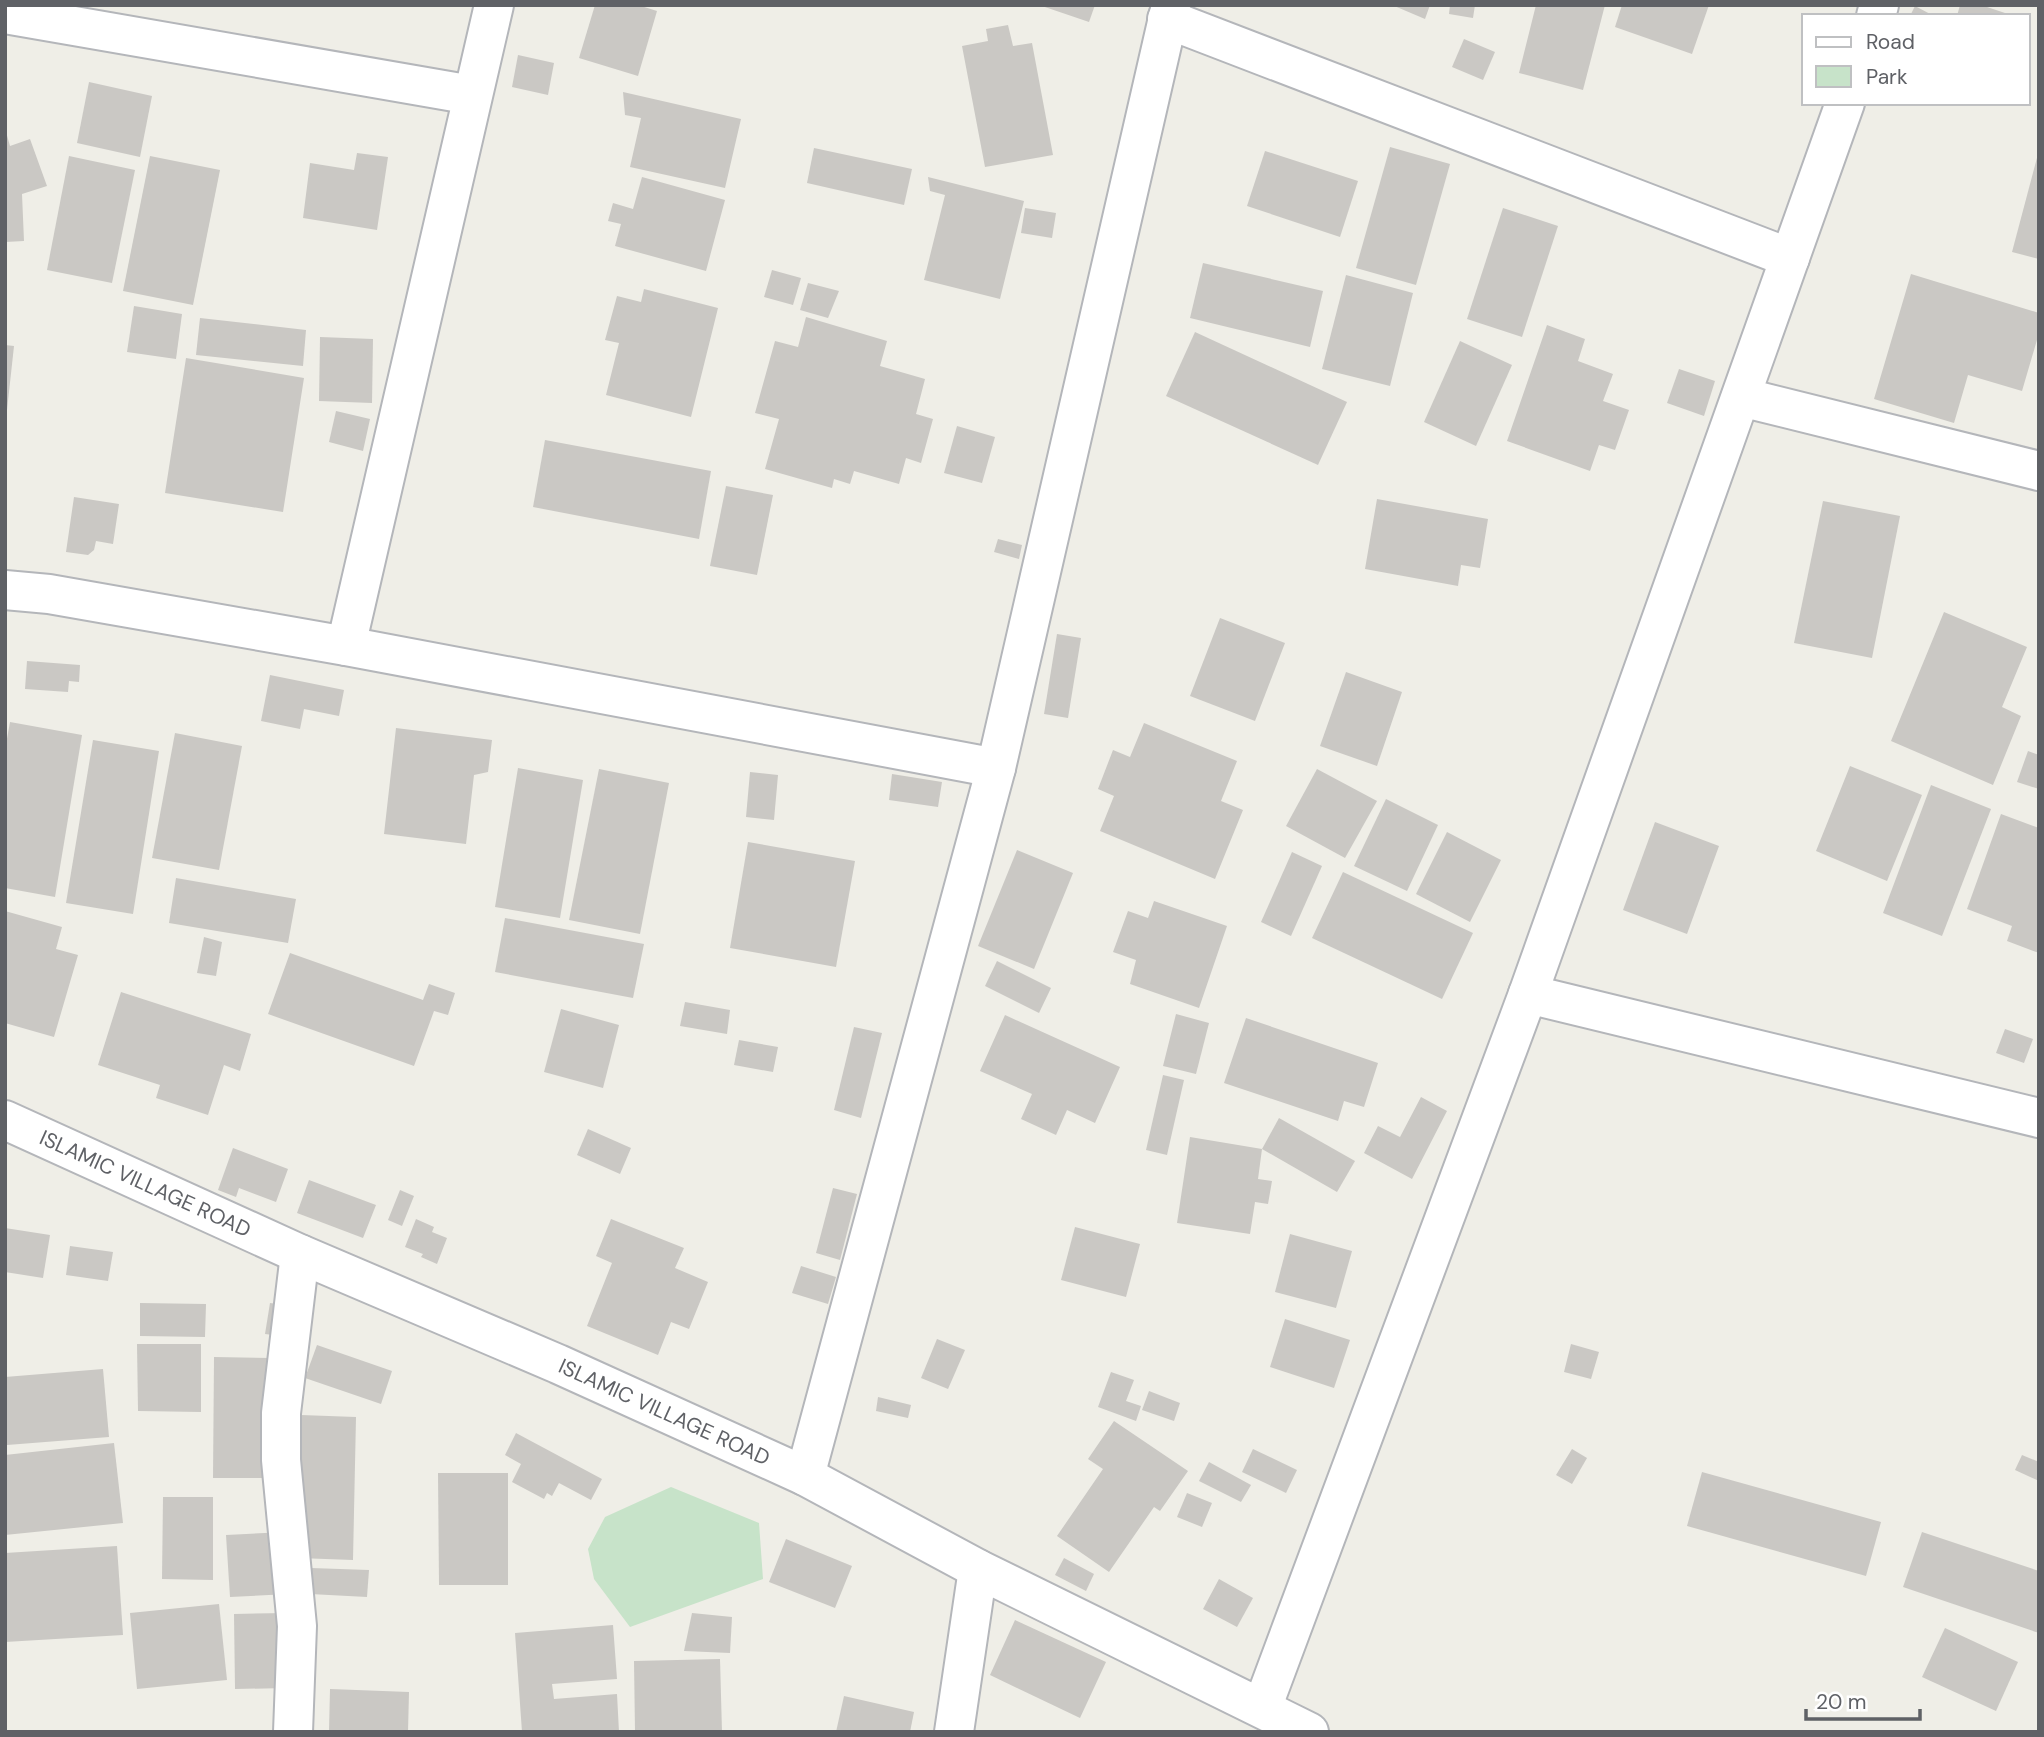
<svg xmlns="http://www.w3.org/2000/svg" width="2044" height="1737" viewBox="0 0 2044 1737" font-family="'DM Sans',sans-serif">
<rect width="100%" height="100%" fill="#efeee7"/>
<!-- green -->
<polygon fill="#c7e3c9" points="671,1487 759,1523 763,1579 630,1627 594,1579 588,1549 605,1517"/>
<!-- building -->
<g fill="#cac8c4">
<polygon points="595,5 638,5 657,11 638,76 579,58"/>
<polygon points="1039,5 1095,5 1089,22"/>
<polygon points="1392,5 1430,5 1425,19"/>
<polygon points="1450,5 1475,5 1473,18 1449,14"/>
<polygon points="1536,5 1605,5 1583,90 1519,73"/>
<polygon points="1622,5 1709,5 1692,54 1615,27"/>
<polygon points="1960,5 1981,5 2014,16 1957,16"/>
<polygon points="1915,6 1934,16 1910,16"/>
<polygon points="1008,25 1013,46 1032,43 1053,155 985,167 962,46 988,41 986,29"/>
<polygon points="1464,39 1495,52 1483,80 1452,67"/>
<polygon points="518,55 554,63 548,95 512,87"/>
<polygon points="89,82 152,96 140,157 77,143"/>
<polygon points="623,92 741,119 725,188 630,167 641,118 625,115"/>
<polygon points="6,132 10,146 30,139 47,186 22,194 24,241 5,242"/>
<polygon points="1390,147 1450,164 1416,285 1356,268"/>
<polygon points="814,148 912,169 904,205 807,183"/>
<polygon points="1265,151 1358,181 1340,237 1247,206"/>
<polygon points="357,153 388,157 377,230 303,218 310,163 354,170"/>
<polygon points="2038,154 2039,154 2039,259 2012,252"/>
<polygon points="69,156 135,170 112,283 47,270"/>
<polygon points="150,156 220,170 193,305 123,291"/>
<polygon points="642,177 725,200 706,271 615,246 621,224 608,221 613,203 633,209"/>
<polygon points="928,177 1024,201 1000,299 924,280 945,195 930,191"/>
<polygon points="1025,208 1056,213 1052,238 1021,233"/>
<polygon points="1503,208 1558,226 1522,337 1467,319"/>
<polygon points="1203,263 1323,291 1310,347 1190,318"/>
<polygon points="772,270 801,278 793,305 764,297"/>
<polygon points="1911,274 2039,313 2039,333 2022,391 1968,375 1954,423 1874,399"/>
<polygon points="1346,275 1413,293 1390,386 1322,369"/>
<polygon points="808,283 839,291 828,318 800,310"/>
<polygon points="644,289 718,308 691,417 606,395 619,343 605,340 617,296 641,302"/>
<polygon points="134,306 182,314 176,359 127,352"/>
<polygon points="806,317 887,341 880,366 925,379 916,414 933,419 921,463 906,458 899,484 854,471 850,484 834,479 832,488 765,469 779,419 755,413 775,341 798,347"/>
<polygon points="200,318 306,330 303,366 196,355"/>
<polygon points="1547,325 1585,339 1578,361 1613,374 1603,401 1629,410 1615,450 1599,445 1590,471 1507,441"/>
<polygon points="1195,332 1347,402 1318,465 1166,396"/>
<polygon points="320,337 373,339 372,403 319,401"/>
<polygon points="1460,341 1512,365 1476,446 1424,422"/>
<polygon points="5,345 14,346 7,410 5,410"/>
<polygon points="186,358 304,378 283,512 165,493"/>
<polygon points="1679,369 1715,381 1704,416 1667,403"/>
<polygon points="336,411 370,419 363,451 329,442"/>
<polygon points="957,426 995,437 982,483 944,473"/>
<polygon points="545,440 711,471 699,539 533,507"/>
<polygon points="726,486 773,495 757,575 710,566"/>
<polygon points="74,497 119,504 113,544 96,541 94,550 88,555 66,552"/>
<polygon points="1377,499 1488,519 1480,568 1461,565 1458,586 1365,569"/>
<polygon points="1823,501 1900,516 1872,658 1794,643"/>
<polygon points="998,539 1022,545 1019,559 994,552"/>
<polygon points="1944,612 2027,647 2002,707 2021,716 1993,785 1891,741"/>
<polygon points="1220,618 1285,643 1255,721 1190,696"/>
<polygon points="1057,634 1081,638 1068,718 1044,714"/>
<polygon points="27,661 80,665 79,682 69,681 68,692 25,689"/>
<polygon points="1346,672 1402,692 1377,766 1320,746"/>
<polygon points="270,675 344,690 339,716 304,709 300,729 261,721"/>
<polygon points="10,722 82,735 55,897 5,888 5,750"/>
<polygon points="1144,723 1237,761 1221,801 1243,810 1215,879 1100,831 1114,796 1098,789 1113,750 1130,757"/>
<polygon points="396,728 492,740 488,772 474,775 466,844 384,834"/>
<polygon points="175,733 242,746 219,870 152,858"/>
<polygon points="93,740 159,751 133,914 66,903"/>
<polygon points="2028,751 2039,755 2039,789 2017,782"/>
<polygon points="1850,766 1922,795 1887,881 1816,851"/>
<polygon points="518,768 583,780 560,918 495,907"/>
<polygon points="599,769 669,783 640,934 569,920"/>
<polygon points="1317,769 1377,801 1345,858 1286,826"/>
<polygon points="750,772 778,775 774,820 746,817"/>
<polygon points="892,774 942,782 938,807 889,800"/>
<polygon points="1931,785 1991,809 1942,936 1883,913"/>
<polygon points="1386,799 1438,825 1407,891 1354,866"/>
<polygon points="2001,814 2039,828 2039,953 2007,941 2012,926 1967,909"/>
<polygon points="1655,822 1719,846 1687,934 1623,910"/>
<polygon points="1447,832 1501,860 1470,922 1416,894"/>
<polygon points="748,842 855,861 836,967 730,948"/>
<polygon points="1017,850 1073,873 1034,969 978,946"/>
<polygon points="1292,852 1322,866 1291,936 1261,922"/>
<polygon points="1343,872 1473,933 1442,999 1312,938"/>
<polygon points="176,878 296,899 288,943 169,923"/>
<polygon points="1154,901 1227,926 1199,1008 1130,984 1136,960 1113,952 1128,911 1148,918"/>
<polygon points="5,911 62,927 56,949 78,955 54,1037 5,1023"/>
<polygon points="505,918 644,944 633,998 495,972"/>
<polygon points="204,937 222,942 216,976 197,973"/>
<polygon points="290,953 423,1000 429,984 455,993 448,1015 434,1011 414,1066 268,1014"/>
<polygon points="997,961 1051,988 1039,1013 985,986"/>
<polygon points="121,992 251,1034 240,1071 224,1065 208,1115 156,1098 160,1085 98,1065"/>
<polygon points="685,1002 730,1010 727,1034 680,1026"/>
<polygon points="561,1009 619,1025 603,1088 544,1072"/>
<polygon points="1176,1014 1209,1023 1196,1074 1163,1066"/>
<polygon points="1005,1015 1120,1067 1095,1123 1067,1110 1056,1135 1021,1119 1032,1094 980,1071"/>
<polygon points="1246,1018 1378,1063 1364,1107 1344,1101 1338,1121 1224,1083"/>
<polygon points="854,1027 882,1033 861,1118 834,1110"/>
<polygon points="2005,1029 2033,1039 2024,1063 1996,1053"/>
<polygon points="739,1040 778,1047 773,1072 734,1065"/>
<polygon points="1163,1075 1184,1080 1167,1155 1146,1150"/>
<polygon points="1421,1097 1447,1111 1412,1179 1364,1153 1378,1126 1400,1137"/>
<polygon points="1279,1118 1355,1161 1337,1192 1262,1149"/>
<polygon points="588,1129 631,1148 620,1174 577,1155"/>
<polygon points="1190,1137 1262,1149 1258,1179 1272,1181 1268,1204 1255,1202 1250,1234 1177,1223"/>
<polygon points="233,1148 288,1169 276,1202 239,1188 236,1197 218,1190"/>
<polygon points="309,1180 376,1205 363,1238 297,1213"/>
<polygon points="833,1188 857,1194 840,1260 816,1253"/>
<polygon points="400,1190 414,1196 402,1226 388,1220"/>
<polygon points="416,1219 434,1227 432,1232 447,1238 437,1264 421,1257 423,1254 405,1247"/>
<polygon points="611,1219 684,1248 675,1268 708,1282 689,1329 671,1322 658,1355 587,1326 612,1263 596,1256"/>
<polygon points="1075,1227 1140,1244 1126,1297 1061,1280"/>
<polygon points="5,1228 50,1235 43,1278 5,1272"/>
<polygon points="1290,1234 1352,1251 1336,1308 1275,1292"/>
<polygon points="70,1246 113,1252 108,1281 66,1275"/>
<polygon points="801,1266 836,1277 828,1304 792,1293"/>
<polygon points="140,1303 206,1304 205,1337 140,1336"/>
<polygon points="270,1303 293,1306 289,1337 265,1334"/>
<polygon points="1285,1319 1350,1340 1334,1388 1270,1367"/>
<polygon points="937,1339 965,1350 948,1389 921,1378"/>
<polygon points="137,1344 201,1344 201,1412 138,1411"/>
<polygon points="1571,1344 1599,1352 1591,1379 1564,1372"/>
<polygon points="317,1345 392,1371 381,1404 305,1378"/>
<polygon points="214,1357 271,1358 270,1478 213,1478"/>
<polygon points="103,1369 109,1437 7,1445 5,1377"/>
<polygon points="1111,1372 1134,1380 1126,1401 1141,1406 1136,1421 1098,1407"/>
<polygon points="1149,1391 1180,1403 1174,1421 1142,1410"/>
<polygon points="878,1397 911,1405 908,1418 876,1411"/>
<polygon points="301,1415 356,1417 353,1560 298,1558"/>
<polygon points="1114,1421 1188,1471 1160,1511 1154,1507 1109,1572 1057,1536 1103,1469 1088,1459"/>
<polygon points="516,1433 602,1479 591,1500 559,1483 552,1496 547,1493 544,1499 512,1482 521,1464 505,1455"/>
<polygon points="114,1443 123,1523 5,1535 5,1455"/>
<polygon points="1253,1449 1297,1470 1286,1493 1242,1472"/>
<polygon points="1572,1449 1587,1458 1572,1484 1556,1475"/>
<polygon points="2022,1455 2039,1462 2039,1481 2015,1470"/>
<polygon points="1209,1462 1251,1485 1241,1502 1199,1481"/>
<polygon points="1702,1472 1881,1522 1866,1576 1687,1526"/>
<polygon points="438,1473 508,1473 508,1585 439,1585"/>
<polygon points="1187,1493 1212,1503 1202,1527 1177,1517"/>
<polygon points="163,1497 213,1497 213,1580 162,1579"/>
<polygon points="286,1532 289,1594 230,1597 226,1535"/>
<polygon points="1922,1532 2039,1571 2039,1633 1903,1587"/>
<polygon points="786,1539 852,1566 835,1608 769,1582"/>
<polygon points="117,1546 123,1635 5,1642 5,1553"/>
<polygon points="1064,1558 1094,1574 1086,1591 1055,1575"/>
<polygon points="311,1568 369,1570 367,1597 310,1594"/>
<polygon points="1219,1579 1253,1598 1237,1627 1203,1609"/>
<polygon points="219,1604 227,1680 137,1689 130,1613"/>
<polygon points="287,1613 287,1688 235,1689 234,1614"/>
<polygon points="692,1613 732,1617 730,1653 684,1651"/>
<polygon points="1015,1620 1106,1662 1080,1718 990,1675"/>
<polygon points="613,1625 617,1679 552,1684 554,1699 617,1694 619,1732 522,1732 515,1633"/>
<polygon points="1945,1628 2018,1662 1996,1711 1922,1677"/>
<polygon points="720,1659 722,1732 635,1732 634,1661"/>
<polygon points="330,1689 409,1692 408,1732 329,1732"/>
<polygon points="844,1696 914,1712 910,1732 836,1732"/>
</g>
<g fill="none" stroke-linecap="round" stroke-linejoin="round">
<defs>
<g id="minor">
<polyline points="5,14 472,95"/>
<polyline points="1876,16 1879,5"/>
<polyline points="1167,19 1790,258"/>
<polyline points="1741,397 2039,471"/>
<polyline points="5,590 49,594 346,646 996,768"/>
<polyline points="346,646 494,5"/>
<polyline points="1528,994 2039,1118"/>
<path id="s1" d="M5,1120L300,1254L558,1364L805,1476L978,1569L1309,1732"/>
<polyline points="805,1476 996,768 1171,5"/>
<polyline points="1262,1708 1528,994 1845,103"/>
<polyline points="293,1732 297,1626 281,1460 281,1413 300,1254"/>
<polyline points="954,1732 978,1569"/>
</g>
</defs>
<!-- minor casing -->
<use href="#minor" stroke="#b4b6ba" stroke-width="42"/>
<!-- minor -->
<use href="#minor" stroke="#fff" stroke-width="38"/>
</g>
<g text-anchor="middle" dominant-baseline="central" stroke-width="5" stroke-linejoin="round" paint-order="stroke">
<!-- street labels -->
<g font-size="21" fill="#5f6166" stroke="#fff">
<text stroke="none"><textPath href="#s1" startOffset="154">ISLAMIC VILLAGE ROAD</textPath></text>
<text stroke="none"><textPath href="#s1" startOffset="721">ISLAMIC VILLAGE ROAD</textPath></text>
</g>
</g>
<!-- border -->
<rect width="2044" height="1737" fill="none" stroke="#5f6166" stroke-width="14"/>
<!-- legend -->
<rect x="1802" y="14" width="228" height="91" fill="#ffffff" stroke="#bfc0c2" stroke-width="2"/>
<rect x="1816" y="37" width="35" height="10" fill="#ffffff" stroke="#bfc0c2" stroke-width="2"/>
<text x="1866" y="49" font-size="21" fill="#5f6166">Road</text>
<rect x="1816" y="66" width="35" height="21" fill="#c7e3c9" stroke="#bfc0c2" stroke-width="2"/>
<text x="1866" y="84" font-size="21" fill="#5f6166">Park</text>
<!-- scale -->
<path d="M1806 1709v10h114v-10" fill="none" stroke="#5f6166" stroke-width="3.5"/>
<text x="1816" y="1709" font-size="21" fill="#5f6166" stroke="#ffffff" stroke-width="5" paint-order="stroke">20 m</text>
</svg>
